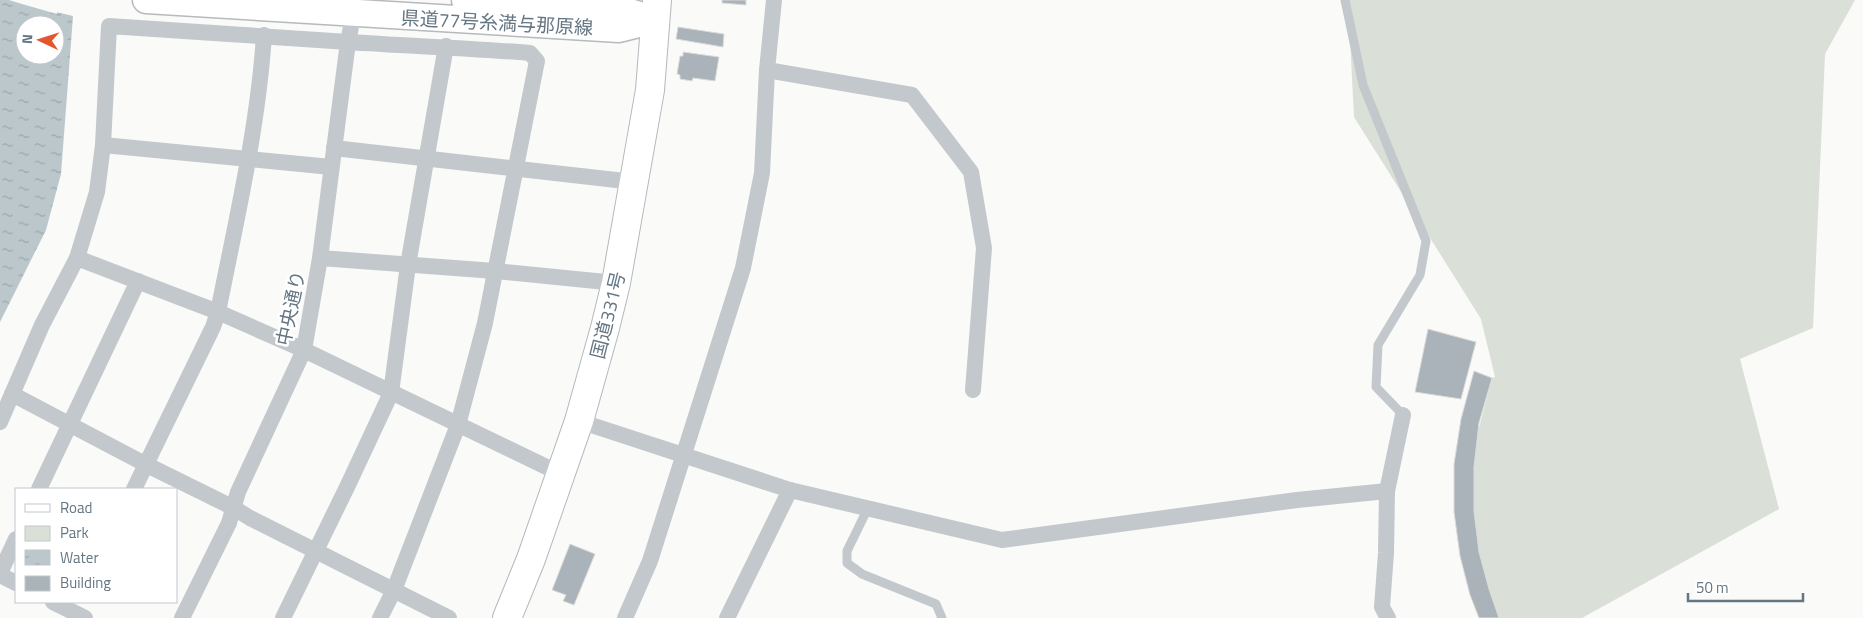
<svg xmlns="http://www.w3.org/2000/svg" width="1863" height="618" viewBox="0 0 1863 618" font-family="'Titillium Web','Noto Sans JP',sans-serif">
<defs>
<pattern id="water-ripples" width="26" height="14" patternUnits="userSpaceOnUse" patternTransform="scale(1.25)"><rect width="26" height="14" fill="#bbc7cb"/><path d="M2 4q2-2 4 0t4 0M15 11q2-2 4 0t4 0" fill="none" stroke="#9ca6aa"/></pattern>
</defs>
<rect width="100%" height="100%" fill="#fafaf8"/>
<!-- green -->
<polygon fill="#dadfd7" points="1348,0 1855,0 1825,54 1813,328 1740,359 1779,509 1582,618 1499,618 1489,589 1479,552 1467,474 1492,378 1495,377 1481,319 1354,117"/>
<!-- water -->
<path fill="url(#water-ripples)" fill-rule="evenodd" d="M0,0H57L56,12L73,16L61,174L46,230L0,322ZM25,25H55V55H25Z"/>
<!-- pier -->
<polygon fill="#fafaf8" points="9,0 58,0 57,14 22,4"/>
<!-- building -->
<g fill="#aab3b9" stroke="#dcdcda">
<polygon points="722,0 746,0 746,5 722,3"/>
<polygon points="678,27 724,34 723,47 676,39"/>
<polygon points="683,52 719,57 715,81 693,78 692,81 680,79 680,75 677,74 680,56 683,56"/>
<polygon points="1428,329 1476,342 1461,399 1415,392"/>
<polygon points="1474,371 1492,378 1479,423 1474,467 1474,511 1479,552 1489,589 1499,618 1479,618 1470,595 1460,556 1454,512 1454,464 1461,419"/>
<polygon points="570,544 595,554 574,605 563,601 566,595 552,590"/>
</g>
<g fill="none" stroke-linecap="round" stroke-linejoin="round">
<defs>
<g id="primary">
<polyline points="146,0 619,29 655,20"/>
<polyline points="465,0 620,9 655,20"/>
</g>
<polyline id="trunk" points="507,618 531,559 579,421 605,328 616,283 650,90 657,0"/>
</defs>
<!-- primary casing -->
<use href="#primary" stroke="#b5babe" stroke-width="29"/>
<!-- trunk casing -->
<use href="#trunk" stroke="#b4b9bd" stroke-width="30"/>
<!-- service -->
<g stroke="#c3c8cc" stroke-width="9">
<polyline points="1345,0 1363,85 1426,241 1420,275 1378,345 1376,387 1403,415"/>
<polyline points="868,508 847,551 847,563 862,574 936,604 942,618"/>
</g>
<!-- minor -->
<g stroke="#c3c8cc" stroke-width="16">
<polyline points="767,70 912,95 971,172 984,248 973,390"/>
<polyline points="103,145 331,167"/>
<polyline points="334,148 634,182"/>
<polyline points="77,258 218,312 304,350 561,474"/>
<polyline points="320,258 495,271 616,283"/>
<polyline points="12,394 145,464 234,508 250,518 449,618"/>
<polyline points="579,421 790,490 1002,540 1297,500 1387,491"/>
<path d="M0,422L42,325L77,258L97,192L103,145L109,26C189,31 268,37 348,42C408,46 469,48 530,53L537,61L485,323L458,425L394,590L380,618"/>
<polyline points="39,489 138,281"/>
<path d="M134,489L213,327L218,312C236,221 258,128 264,35"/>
<polyline points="0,573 16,539"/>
<polyline points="0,575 16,583"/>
<polyline points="53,602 85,618"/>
<polyline points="182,618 229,523 238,492 304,350 320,258 348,42 355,6"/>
<polyline points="283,618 348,485 391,393 408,265 446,46"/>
<polyline points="625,618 650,561 743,268 762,173 767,70 774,0"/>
<polyline points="727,618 790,490"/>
<polyline points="1388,618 1382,607 1386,553 1387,491 1403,415"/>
</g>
<!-- primary -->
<use href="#primary" stroke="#fff" stroke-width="26"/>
<!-- trunk -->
<use href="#trunk" stroke="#fff" stroke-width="28"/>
</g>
<g text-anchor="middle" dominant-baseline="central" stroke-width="5" stroke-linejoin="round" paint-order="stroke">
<!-- street labels -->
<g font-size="19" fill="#657683" stroke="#fff">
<text transform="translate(497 22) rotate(3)">県道77号糸満与那原線</text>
<text transform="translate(290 308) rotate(-78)">中央通り</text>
<text transform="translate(607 315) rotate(-76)">国道331号</text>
</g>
</g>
<!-- legend -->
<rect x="15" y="488" width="162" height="115" fill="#ffffff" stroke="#c1c8cd"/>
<rect x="25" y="504" width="25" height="8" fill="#ffffff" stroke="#c1c8cd"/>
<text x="60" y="513" font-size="15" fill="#657683">Road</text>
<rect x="25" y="526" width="25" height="15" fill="#dadfd7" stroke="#c1c8cd"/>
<text x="60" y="538" font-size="15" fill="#657683">Park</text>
<rect x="25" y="550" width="25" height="15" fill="url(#water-ripples)" stroke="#c1c8cd"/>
<text x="60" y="563" font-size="15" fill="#657683">Water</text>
<rect x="25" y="576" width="25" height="15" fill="#aab3b9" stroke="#c1c8cd"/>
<text x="60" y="588" font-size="15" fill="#657683">Building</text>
<!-- north arrow -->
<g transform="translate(40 40) rotate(274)"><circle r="24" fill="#ffffff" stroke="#c1c8cd"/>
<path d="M0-4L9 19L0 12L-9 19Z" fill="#e4572e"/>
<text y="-8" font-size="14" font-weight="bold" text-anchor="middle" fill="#657683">N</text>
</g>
<!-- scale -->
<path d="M1688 593v8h115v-8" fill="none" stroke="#657683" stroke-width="2.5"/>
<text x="1696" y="593" font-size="15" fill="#657683" stroke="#ffffff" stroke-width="4" paint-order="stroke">50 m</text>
</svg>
